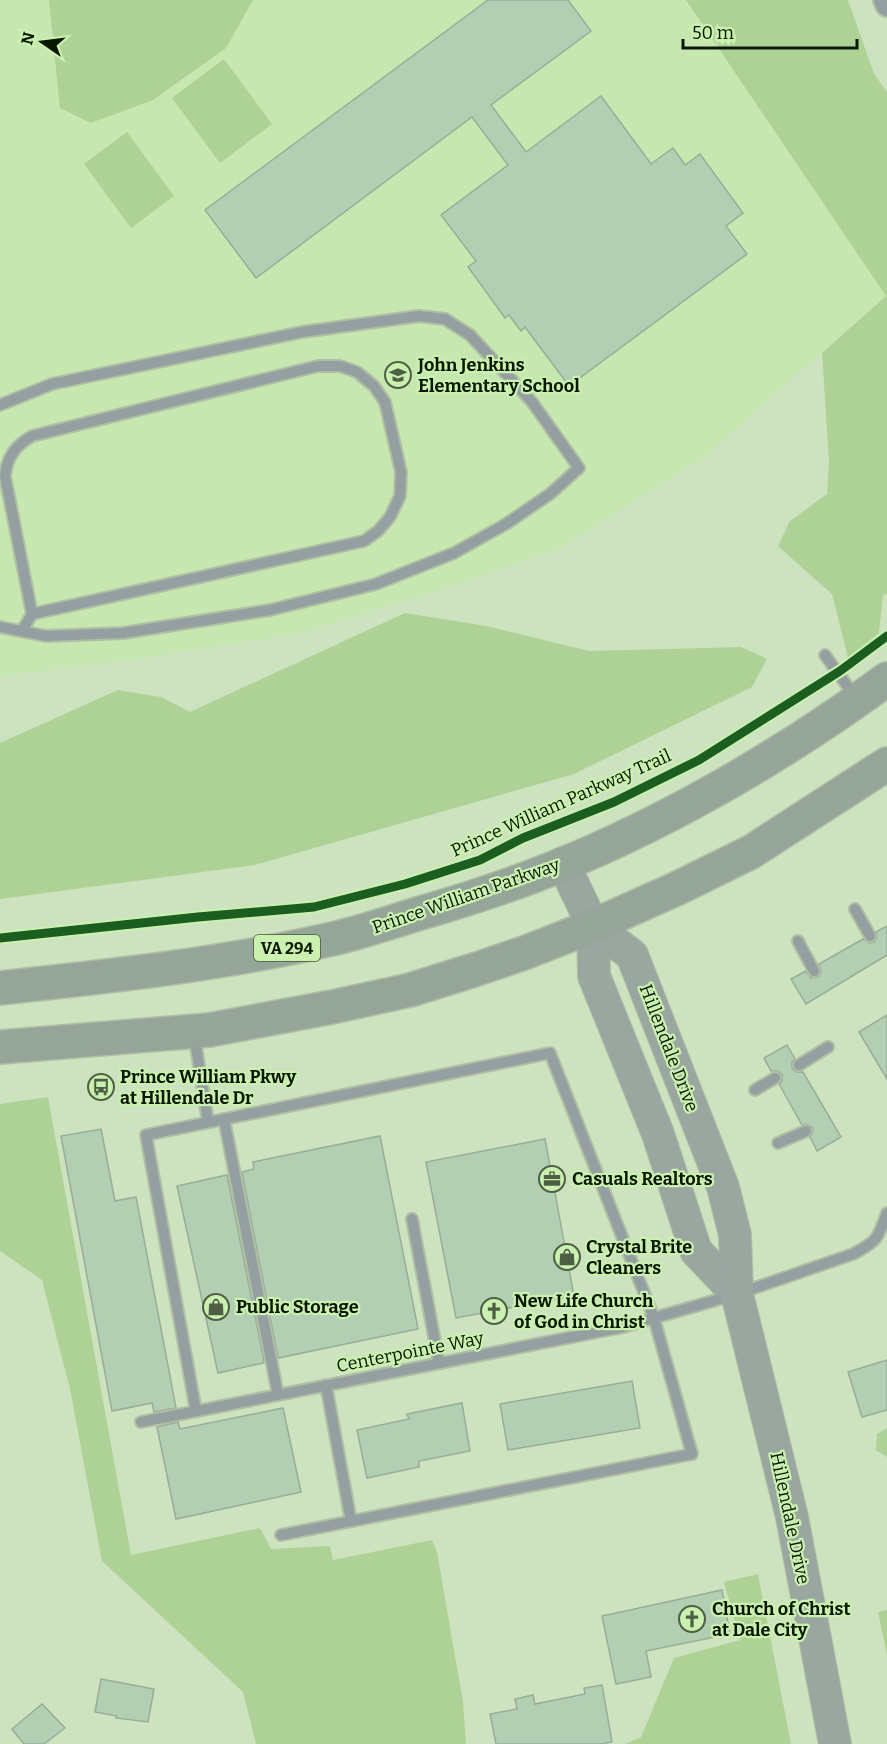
<svg xmlns="http://www.w3.org/2000/svg" width="887" height="1744" viewBox="0 0 887 1744" font-family="Bitter,serif">
<rect width="100%" height="100%" fill="#cde2bf"/>
<!-- built -->
<polygon fill="#c6e7b0" points="0,0 49,0 59,96 175,0 701,0 887,294 705,456 560,548 439,590 300,633 138,659 0,676"/>
<!-- green -->
<g fill="#aed295">
<polygon points="49,0 253,0 226,48 153,100 91,123 60,108"/>
<polygon points="686,0 848,0 874,74 887,92 887,594 883,595 879,633 848,658 832,594 778,546 790,521 827,494 829,461 822,353 886,296"/>
<polygon points="224,59 272,124 220,163 172,98"/>
<polygon points="127,132 174,196 131,228 84,164"/>
<polygon points="405,613 486,626 589,651 741,647 767,659 752,687 574,774 255,865 0,899 0,743 118,690 161,697 190,712"/>
<polygon points="48,1097 131,1555 260,1528 271,1549 330,1546 333,1560 432,1540 437,1552 463,1702 466,1744 256,1744 243,1692 102,1561 70,1389 42,1280 0,1251 0,1104"/>
<polygon points="887,1428 887,1457 876,1450 877,1434"/>
<polygon points="758,1574 791,1744 625,1744 641,1737 674,1658 740,1640 724,1582"/>
<polygon points="887,1610 887,1655 878,1612"/>
</g>
<!-- building -->
<g fill="#b3cfb3" stroke="#97ad95" stroke-width="1.5">
<polygon points="488,0 568,0 591,31 491,105 526,152 601,96 651,164 673,148 685,165 700,154 743,213 726,226 747,254 569,386 525,327 521,331 509,315 505,318 468,267 476,261 441,215 508,165 472,117 256,278 205,210"/>
<polygon points="887,926 887,955 806,1004 791,979 806,971 811,978 818,977 821,972 819,964 863,939 869,943 874,942 877,937 876,932"/>
<polygon points="887,1015 887,1079 859,1032"/>
<polygon points="787,1045 795,1059 792,1062 792,1068 796,1072 803,1072 841,1137 817,1151 810,1137 813,1132 813,1128 807,1124 802,1125 779,1084 782,1081 782,1075 778,1071 771,1071 764,1058"/>
<polygon points="101,1129 115,1201 136,1197 176,1408 154,1412 152,1403 112,1411 61,1136"/>
<polygon points="380,1136 418,1329 278,1358 242,1172 254,1169 253,1162"/>
<polygon points="545,1139 574,1296 456,1318 426,1162"/>
<polygon points="227,1175 264,1361 263,1363 218,1373 177,1186"/>
<polygon points="887,1360 887,1410 862,1417 848,1372"/>
<polygon points="632,1381 640,1428 508,1450 500,1404"/>
<polygon points="462,1403 470,1451 419,1461 419,1467 367,1478 357,1430 409,1419 407,1414"/>
<polygon points="283,1408 301,1492 176,1519 157,1427 178,1422 180,1429"/>
<polygon points="722,1590 730,1634 646,1651 651,1677 616,1684 602,1616"/>
<polygon points="101,1679 154,1689 148,1722 116,1718 117,1716 95,1712"/>
<polygon points="602,1685 612,1742 601,1744 496,1744 490,1714 517,1709 515,1699 533,1695 535,1704 585,1694 584,1688"/>
<polygon points="42,1704 65,1728 44,1744 24,1744 12,1729"/>
</g>
<g fill="none" stroke-linecap="round" stroke-linejoin="round">
<defs>
<g id="lane">
<polyline points="0,405 52,384 302,332 419,316 445,319 470,335 532,402 579,468 550,494 506,524 454,553 376,584 270,610 123,633 46,636 0,627"/>
<path d="M22,631L32,614L5,476C7,457 15,446 32,436L318,366H340L357,372L374,386L385,402L401,472L400,496L390,517L378,531L364,541L32,614"/>
<polyline points="825,655 856,698"/>
<polyline points="855,909 870,936"/>
<polyline points="798,941 814,971"/>
<polyline points="194,1034 208,1122"/>
<polyline points="799,1065 828,1047"/>
<polyline points="755,1090 775,1078"/>
<polyline points="224,1119 278,1395"/>
<polyline points="778,1143 806,1131"/>
<polyline points="412,1219 439,1363"/>
<polyline points="326,1385 351,1521"/>
<polyline points="196,1411 146,1135 550,1053 654,1318 692,1454 281,1535"/>
<path d="M141,1422L623,1327L737,1294L853,1254C878,1241 878,1238 887,1213"/>
</g>
<polyline id="street" points="885,0 887,5"/>
<g id="secondary">
<polyline points="563,863 593,926 594,976 658,1134 696,1251 737,1294"/>
<polyline points="593,926 632,955 723,1187 735,1235 737,1294 792,1517 835,1744"/>
</g>
<g id="highway">
<path d="M0,988C112,976 226,964 336,938C362,932 388,923 414,915C452,904 490,892 528,878C652,832 781,757 887,679"/>
<polyline points="0,1047 209,1030 332,1007 410,990 474,970 524,953 593,926 678,888 751,852 887,764"/>
</g>
</defs>
<!-- lane casing -->
<use href="#lane" stroke="#afbfa3" stroke-width="14"/>
<!-- street casing -->
<use href="#street" stroke="#afbfa3" stroke-width="26"/>
<!-- secondary casing -->
<use href="#secondary" stroke="#afbfa3" stroke-width="34"/>
<!-- highway casing -->
<use href="#highway" stroke="#afbfa3" stroke-width="36"/>
<!-- lane -->
<use href="#lane" stroke="#959ea0" stroke-width="10"/>
<!-- street -->
<use href="#street" stroke="#959ea0" stroke-width="22"/>
<!-- secondary -->
<use href="#secondary" stroke="#9aa6a0" stroke-width="32"/>
<!-- highway -->
<use href="#highway" stroke="#96a59a" stroke-width="33"/>
<defs>
<polyline id="cycleway" points="0,938 198,917 314,907 405,884 480,860 523,838 614,802 699,760 840,671 887,636"/>
</defs>
<!-- cycleway casing -->
<use href="#cycleway" stroke="#caf1b0" stroke-width="13"/>
<!-- cycleway -->
<use href="#cycleway" stroke="#1b5e20" stroke-width="9"/>
</g>
<!-- icons -->
<defs>
<symbol id="school-ring" viewBox="-11 -11 22 22"><circle r="9.5" fill="#caf1b0" stroke="#4e5f44" stroke-width="1.5"/><path d="M0-5L7-2L0 1L-7-2ZM-4 1L0 2.5L4 1V4Q0 6-4 4Z" fill="#4e5f44"/></symbol>
<symbol id="bus-ring" viewBox="-11 -11 22 22"><circle r="9.5" fill="#caf1b0" stroke="#4e5f44" stroke-width="1.5"/><path d="M-5-6H5V4H4V6H2V4H-2V6H-4V4H-5ZM-3.5-4V0h7V-4ZM-3.5 1.2v1.5H-2V1.2ZM2 1.2v1.5H3.5V1.2Z" fill="#4e5f44"/></symbol>
<symbol id="office-ring" viewBox="-11 -11 22 22"><circle r="9.5" fill="#caf1b0" stroke="#4e5f44" stroke-width="1.5"/><path d="M-6-3h4V-5.5h4V-3h4V5H-6ZM-1-4.5V-3h2v-1.5ZM-6 0V1H6V0Z" fill="#4e5f44"/></symbol>
<symbol id="shop-ring" viewBox="-11 -11 22 22"><circle r="9.5" fill="#caf1b0" stroke="#4e5f44" stroke-width="1.5"/><path d="M-5-2.5h2.3a2.7 3.5 0 0 1 5.4 0H5L5.5 6h-11ZM-1.5-2.5h3a1.5 2.3 0 0 0-3 0Z" fill="#4e5f44"/></symbol>
<symbol id="church-ring" viewBox="-11 -11 22 22"><circle r="9.5" fill="#caf1b0" stroke="#4e5f44" stroke-width="1.5"/><path d="M-1.2-6h2.4v3.5h3.3v2.4h-3.3V6h-2.4V-.1h-3.3v-2.4h3.3Z" fill="#4e5f44"/></symbol>
</defs>
<g fill-rule="evenodd">
<use href="#school-ring" x="383" y="360" width="30" height="30"/>
<use href="#bus-ring" x="86" y="1072" width="30" height="30"/>
<use href="#office-ring" x="537" y="1164" width="30" height="30"/>
<use href="#shop-ring" x="552" y="1242" width="30" height="30"/>
<use href="#shop-ring" x="201" y="1292" width="30" height="30"/>
<use href="#church-ring" x="479" y="1296" width="30" height="30"/>
<use href="#church-ring" x="677" y="1604" width="30" height="30"/>
</g>
<g text-anchor="middle" dominant-baseline="central" stroke-width="4.5" stroke-linejoin="round" paint-order="stroke">
<!-- shield labels -->
<rect fill="#caf1b0" stroke="#445936" stroke-width="1.5" x="254" y="935" width="66" height="26" rx="4.5"/>
<g font-size="16" font-weight="bold" fill="#0a1802">
<text x="287" y="948">VA 294</text>
</g>
<!-- poi labels -->
<g font-size="18" font-weight="bold" fill="#0a1802" stroke="#caf1b0" text-anchor="start">
<text x="418" y="365">John Jenkins<tspan x="418" dy="21">Elementary School</tspan></text>
<text x="120" y="1077">Prince William Pkwy<tspan x="120" dy="21">at Hillendale Dr</tspan></text>
<text x="572" y="1179">Casuals Realtors</text>
<text x="586" y="1247">Crystal Brite<tspan x="586" dy="21">Cleaners</tspan></text>
<text x="514" y="1301">New Life Church<tspan x="514" dy="21">of God in Christ</tspan></text>
<text x="236" y="1307">Public Storage</text>
<text x="712" y="1609">Church of Christ<tspan x="712" dy="21">at Dale City</tspan></text>
</g>
<!-- street labels -->
<g font-size="18" fill="#0a1802" stroke="#caf1b0">
<text transform="translate(561 803) rotate(-24)">Prince William Parkway Trail</text>
<text transform="translate(466 896) rotate(-19)">Prince William Parkway</text>
<text transform="translate(669 1048) rotate(69)">Hillendale Drive</text>
<text transform="translate(410 1352) rotate(-11)">Centerpointe Way</text>
<text transform="translate(790 1518) rotate(78)">Hillendale Drive</text>
</g>
</g>
<!-- north arrow -->
<g transform="translate(42 42) rotate(284)" stroke="#caf1b0" stroke-width="4.5" paint-order="stroke">
<path d="M0-4.5L10 22L0 15L-10 22Z" fill="#0a1802"/>
<text y="-9" font-size="16" font-weight="bold" text-anchor="middle" fill="#0a1802">N</text>
</g>
<!-- scale -->
<path d="M683 39v9h174v-9" fill="none" stroke="#0a1802" stroke-width="3"/>
<text x="692" y="39" font-size="18" fill="#0a1802" stroke="#caf1b0" stroke-width="4.5" paint-order="stroke">50 m</text>
</svg>
